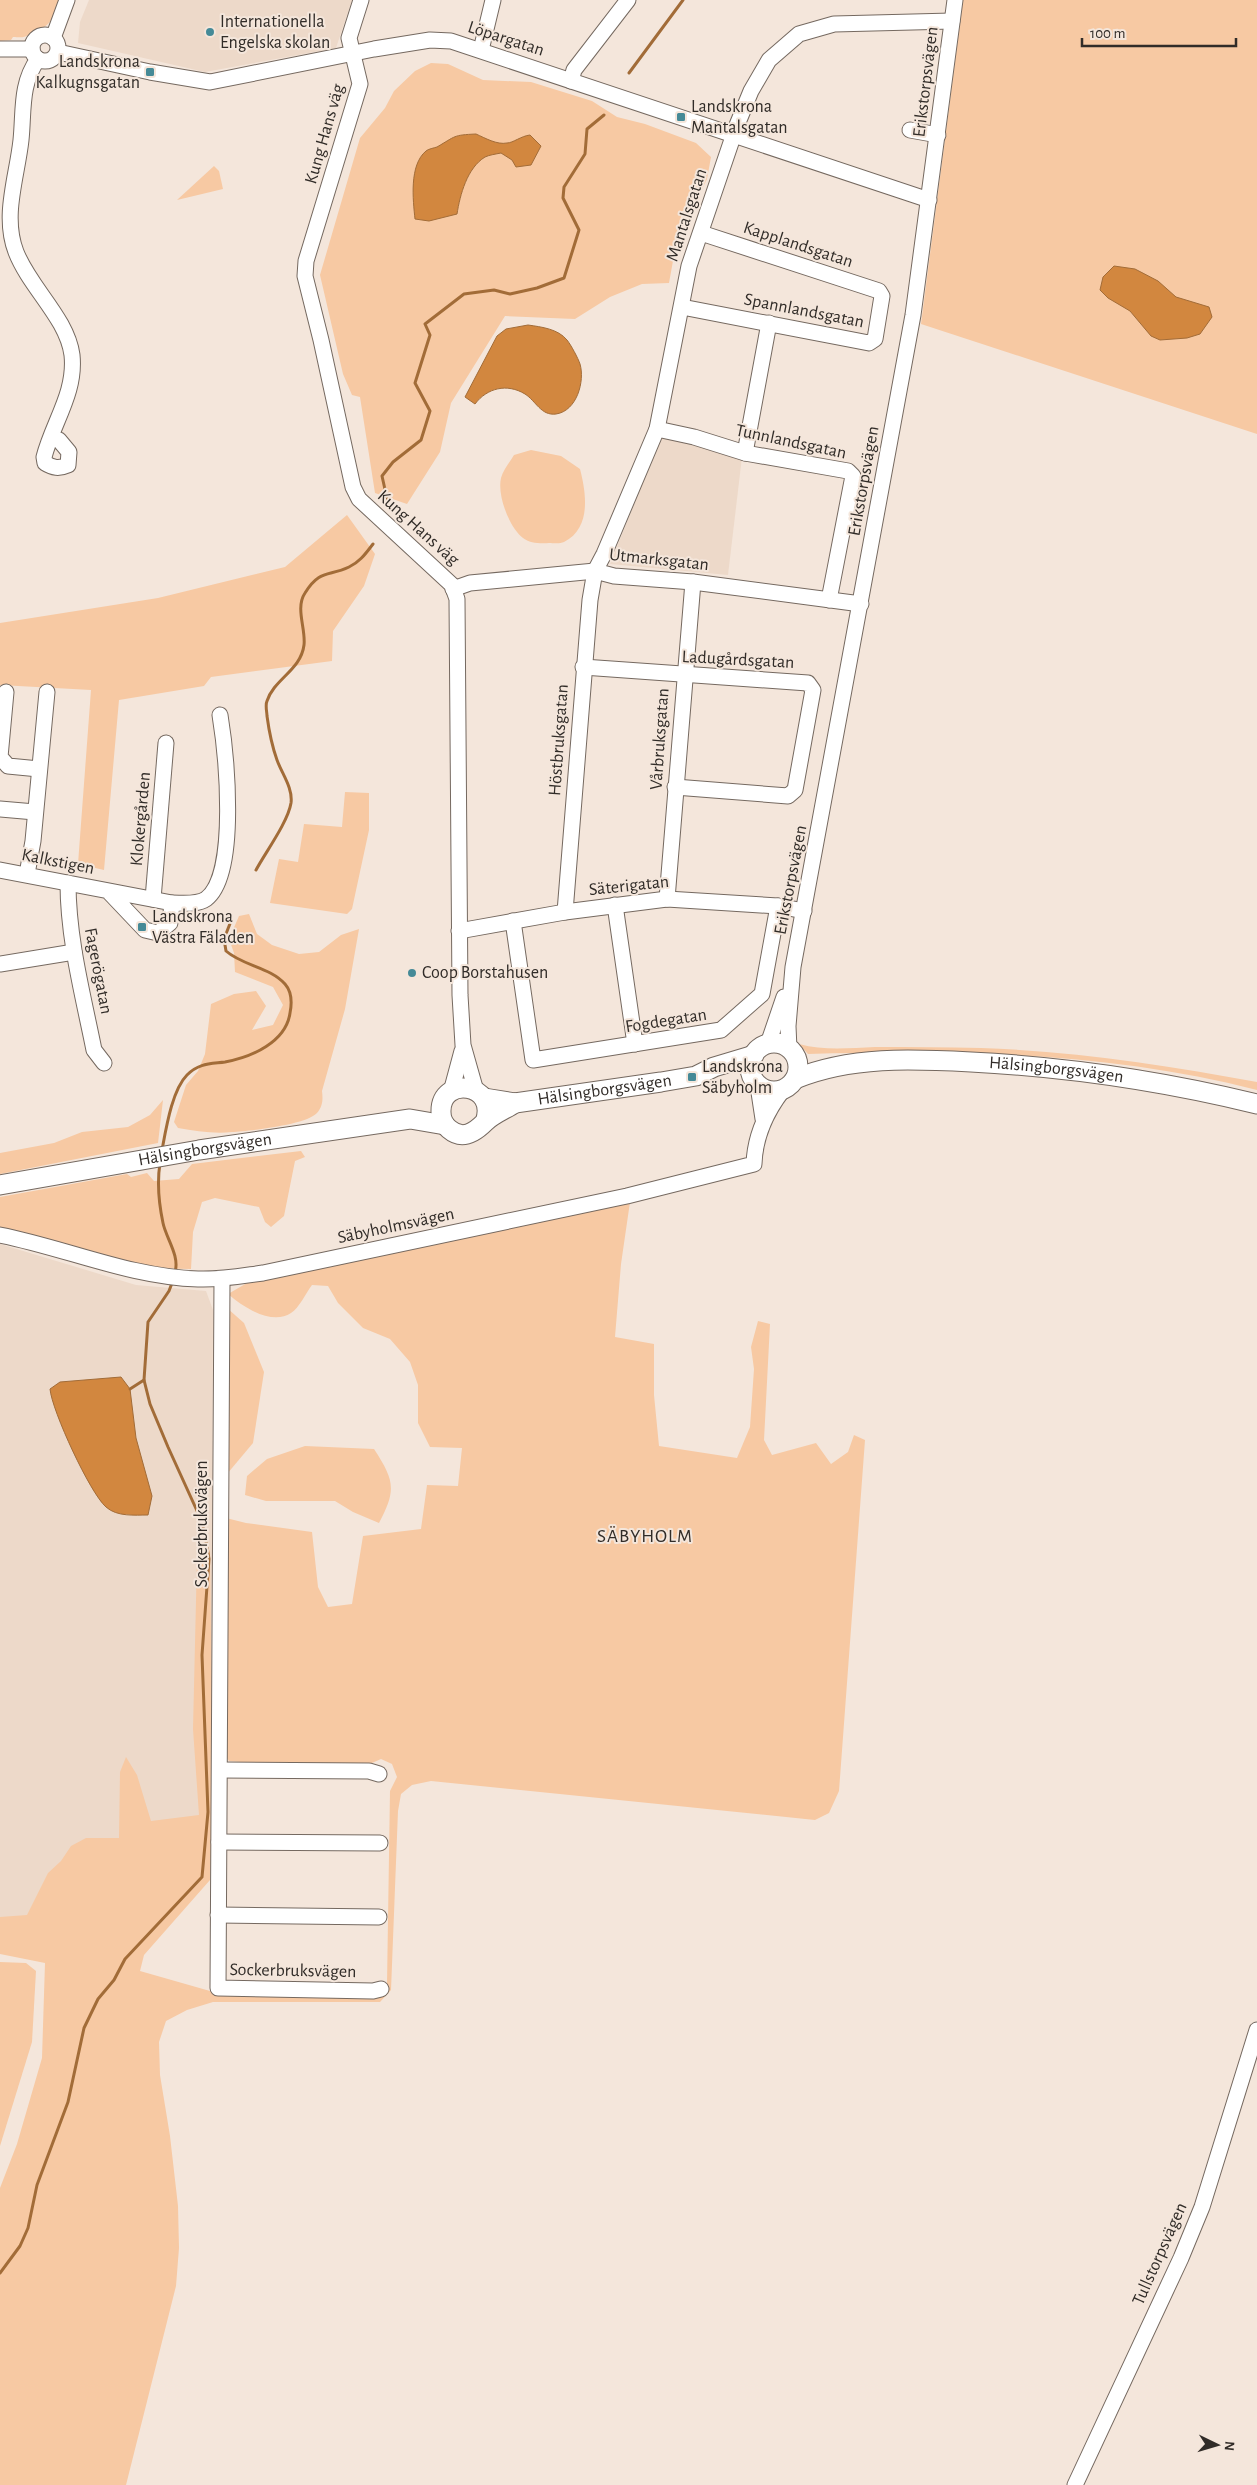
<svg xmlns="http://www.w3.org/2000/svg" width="1257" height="2485" viewBox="0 0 1257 2485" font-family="'Alegreya Sans',sans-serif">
<rect width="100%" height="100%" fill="#f4e6db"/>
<!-- built -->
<g fill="#edd9c9">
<polygon points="89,0 352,0 336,48 205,72 78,43 80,22"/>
<polygon points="662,435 742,457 728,575 610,564"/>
<polygon points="0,1244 136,1285 206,1291 213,1310 211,1838 28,1916 0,1919"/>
</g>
<!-- green -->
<g fill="#f7c9a3">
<path d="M0,0H60C55,14 52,25 37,31C23,36 30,38 13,37L11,40L0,41Z"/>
<polygon points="963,0 1257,0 1257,434 921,324"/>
<polygon points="431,63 448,64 483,80 531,82 592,101 617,117 645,124 696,143 711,157 707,179 693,208 682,211 669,283 642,284 610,297 575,319 505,316 451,403 440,452 407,504 375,493 360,397 352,395 343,374 320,275 360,138 385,108 394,91 415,71"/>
<polygon points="214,166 219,171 223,189 177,200"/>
<path d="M531,450L561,456L580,469C586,492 592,528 564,542C560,544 553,543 549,543C541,544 529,543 523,538C509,527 497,495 501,478C503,470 510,462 514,455Z"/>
<polygon points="347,515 375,554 364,586 333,631 332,661 211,677 204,686 119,700 104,870 78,864 91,690 0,685 0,623 158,598 285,567"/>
<polygon points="345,792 369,793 369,830 352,909 347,914 270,903 279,859 298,862 304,824 342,827"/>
<path d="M249,914L257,934L272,945L299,954L319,952L341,935L359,929L345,1009L322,1091C323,1099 323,1106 317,1113C306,1125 249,1131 232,1132C214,1134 196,1131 178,1128L174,1122L186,1085L198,1071L205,1054L211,1004L234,994L256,991L266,1006L252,1030L273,1025L283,1005L273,987L235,972L234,953L229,939L239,916Z"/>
<path d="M799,1044C824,1051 850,1048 875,1047C911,1047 946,1047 981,1048C1073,1051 1167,1065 1257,1082V1090C1111,1052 958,1050 808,1054Z"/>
<polygon points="163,1100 158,1143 0,1174 0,1153 54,1143 82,1132 128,1127 150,1115"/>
<path d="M301,1151L305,1157L295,1161L284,1216L271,1227L265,1222L259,1207L215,1198L202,1202L193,1232L191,1269C126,1269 62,1245 0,1228V1197L127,1174L131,1177L147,1173L154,1181L179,1179L192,1164Z"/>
<path d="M630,1202L621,1264L615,1337L654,1344V1395L659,1446L737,1458L750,1427L754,1369L751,1347L758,1321L770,1324L764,1440L772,1455L816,1443L831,1464L848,1452L854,1435L865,1440L839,1791L829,1813L815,1820L431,1781L412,1785L401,1794L398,1811L391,1990L380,2002H213L187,2010L166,2021L159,2042L160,2075L170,2136L178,2206L179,2248L176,2286L126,2485H0V2188L17,2144L42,2058L45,1963L0,1954V1917L27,1915L48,1873L61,1861L71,1846L86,1838H119L120,1772L126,1757L137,1775L151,1821L199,1815L193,1729L197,1558L200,1551L210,1550L213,1806L210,1880L144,1955L140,1971L217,1993L386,1989L387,1984L390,1791L397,1777L392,1764L381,1759L365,1766H288L229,1761L225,1755L226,1518L246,1523L312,1532L318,1587L328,1607L352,1604L363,1536L421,1529L427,1485L458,1486L462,1448L430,1447L418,1423V1385L410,1362L390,1339L363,1328L338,1303L328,1286L312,1285C306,1293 299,1308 291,1313C272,1326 243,1307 228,1294L247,1283Z"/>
<polygon points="227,1308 244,1323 264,1372 253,1443 227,1474"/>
<path d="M305,1446L374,1449C394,1480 397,1489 379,1523L353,1512L335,1501H266L245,1495L247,1476L267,1459Z"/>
<polygon points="0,1962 26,1963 36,1971 32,2042 0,2146"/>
</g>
<!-- water -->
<g fill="#d2873f" stroke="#a26c38">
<path d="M476,134C485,138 497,145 507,143C513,143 521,136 530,135L541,146L531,165L516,167L512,160L501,153C496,154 489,155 485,157C467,168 460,195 457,214L429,221L415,219C413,200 409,165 426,151C428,149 434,148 437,147C456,136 453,135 476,134Z"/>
<polygon points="1114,266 1135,269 1158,281 1176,297 1209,307 1212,317 1200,334 1187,338 1160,340 1151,336 1130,311 1108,298 1100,290 1103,277"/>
<path d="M528,325C542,327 558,329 567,340C571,345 578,358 580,364C585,381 577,411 556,414C541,416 536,401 525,394C507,383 487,388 475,404L465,397L497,336L506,329Z"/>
<path d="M121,1377L130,1389L136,1438L152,1496L148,1515C135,1515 117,1517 106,1507C90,1493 52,1411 50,1389L60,1382Z"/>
</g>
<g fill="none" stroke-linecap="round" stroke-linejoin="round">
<!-- stream -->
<g stroke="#a26c38" stroke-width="3">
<polyline points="629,73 683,0"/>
<polyline points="388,503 382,476 393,462 421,440 430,411 415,383 430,335 425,324 464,294 494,290 510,294 537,288 564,278 579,230 563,198 564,187 585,154 587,129 604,115"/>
<path d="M256,870C265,853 288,822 291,803C293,788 282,774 277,760C272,746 269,731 267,716C267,712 265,705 267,701C274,679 301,670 304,645C306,629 295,608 305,593C320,569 328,577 349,567C360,562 366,553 373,544"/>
<path d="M162,1150C166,1129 172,1090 187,1075C199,1063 210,1064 225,1062C252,1057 286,1042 290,1013C292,1003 292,992 285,984C270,967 243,966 226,951L224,939L231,921"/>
<path d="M160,1163C157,1182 159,1204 163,1223C166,1238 180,1256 175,1272"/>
<polyline points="130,1389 144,1380"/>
<polyline points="0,2273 20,2246 28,2228 37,2185 68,2102 84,2028 98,1999 114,1980 125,1959 202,1877 208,1812 202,1655 209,1559 204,1530 198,1513 168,1447 150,1404 144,1380 148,1322 169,1291 172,1283"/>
</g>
<defs>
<g id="minor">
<polyline points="361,0 349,38 360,84 306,261 305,276 321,340 353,487 359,499 452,585 457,599 460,995 463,1045 476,1091"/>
<circle cx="45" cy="48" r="13"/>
<polyline points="53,38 67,0"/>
<polyline points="0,49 32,49"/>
<polyline points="481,50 493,0"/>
<polyline points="58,52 150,72 210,82 374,49 430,40 451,41 929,200"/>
<path d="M38,59C20,84 24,111 21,140C17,177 2,216 16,252C30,288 67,318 72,355C76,393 53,422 44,457L45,463C53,468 59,469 68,465L69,452L59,440L52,438"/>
<polyline points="571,81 574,70 628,0"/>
<polyline points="910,130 938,135"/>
<polyline points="682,307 869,343 875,339 882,296 879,291 701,233"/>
<polyline points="657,429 694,437 745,453 848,471 853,476 829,600"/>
<polyline points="745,453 769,323"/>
<polyline points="453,589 470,583 595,571 614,576 693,582 861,604"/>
<polyline points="583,667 808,683 813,690 795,790 788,796 675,787"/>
<polyline points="6,692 0,757 8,766 39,769"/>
<polyline points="0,809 35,812"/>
<polyline points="0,870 172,903 170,923 158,933 145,930 108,891"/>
<polyline points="27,874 33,841 47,692"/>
<path d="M68,883C68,939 83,995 94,1050L104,1063"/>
<polyline points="153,899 166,743"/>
<polyline points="667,899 693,582"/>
<path d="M172,903C183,903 197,905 206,899C239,874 226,752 220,715"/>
<polyline points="615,905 635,1044"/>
<polyline points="565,912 590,600 595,571 604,554 657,429 689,266 737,125 751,91 769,60 799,34 834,24 952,21"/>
<polyline points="513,921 533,1060 721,1030 762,994 778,906"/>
<polyline points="459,931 565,912 667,899 778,906 804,911"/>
<polyline points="0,964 74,952"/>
<polyline points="768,1044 784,997"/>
<polyline points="789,1049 788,1026 793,967 913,315 955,0"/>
<polyline points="758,1086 763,1119"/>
<polyline points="451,1092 462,1051"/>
<path d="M0,1235C66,1248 130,1277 198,1279C220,1280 241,1276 263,1273L627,1196L754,1164C755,1135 766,1112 783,1090"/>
<polyline points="222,1279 218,1988 373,1991 381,1989"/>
<polyline points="220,1770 369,1771 379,1774"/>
<polyline points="219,1842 380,1843"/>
<polyline points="218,1915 379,1917"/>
<polyline points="1075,2485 1181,2258 1202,2207 1257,2030"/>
</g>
<g id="major">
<circle cx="774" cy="1067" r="24"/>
<path id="s1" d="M795,1079C851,1056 912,1059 971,1062C1068,1067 1163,1081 1257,1104"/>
<path id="s2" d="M484,1098L515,1103L661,1082L696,1076L714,1067L754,1055"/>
<path d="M485,1122C499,1083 440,1075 441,1112C441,1118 444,1125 449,1129C463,1141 475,1132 485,1122C493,1114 506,1109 515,1103"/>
<path id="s3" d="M0,1185L199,1150L410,1119L445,1125"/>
</g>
</defs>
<!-- minor casing -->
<use href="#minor" stroke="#756960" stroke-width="17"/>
<!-- major casing -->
<use href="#major" stroke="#756960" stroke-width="21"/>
<!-- minor -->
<use href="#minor" stroke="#fff" stroke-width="15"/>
<!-- major -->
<use href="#major" stroke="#fff" stroke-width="19"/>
</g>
<!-- markers -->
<g fill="#458a97" stroke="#f4e6db" stroke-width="2">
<circle cx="210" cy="32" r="5"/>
<rect x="145" y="67" width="10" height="10" rx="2.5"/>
<rect x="676" y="112" width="10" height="10" rx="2.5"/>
<rect x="137" y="922" width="10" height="10" rx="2.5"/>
<circle cx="412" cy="973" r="5"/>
<rect x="687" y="1072" width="10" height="10" rx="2.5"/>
</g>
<g text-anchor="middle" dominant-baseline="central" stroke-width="4" stroke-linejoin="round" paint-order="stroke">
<!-- poi labels -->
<g font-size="18" fill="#312c28" stroke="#f4e6db" text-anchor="start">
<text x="220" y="22">Internationella<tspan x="220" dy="21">Engelska skolan</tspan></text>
<text x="140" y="62" text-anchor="end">Landskrona<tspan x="140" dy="21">Kalkugnsgatan</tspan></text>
<text x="691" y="107">Landskrona<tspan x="691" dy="21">Mantalsgatan</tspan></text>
<text x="152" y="917">Landskrona<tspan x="152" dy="21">Västra Fäladen</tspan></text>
<text x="422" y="973">Coop Borstahusen</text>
<text x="702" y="1067">Landskrona<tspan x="702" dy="21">Säbyholm</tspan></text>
</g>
<!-- street labels -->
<g font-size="18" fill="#312c28" stroke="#f4e6db">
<text transform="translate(506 39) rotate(18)">Löpargatan</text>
<text transform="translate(926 82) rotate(-83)">Erikstorpsvägen</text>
<text transform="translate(325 134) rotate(-74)">Kung Hans väg</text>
<text transform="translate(687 215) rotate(-72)">Mantalsgatan</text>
<text transform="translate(798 245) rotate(18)">Kapplandsgatan</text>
<text transform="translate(804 311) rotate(11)">Spannlandsgatan</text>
<text transform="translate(791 442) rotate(12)">Tunnlandsgatan</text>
<text transform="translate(864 481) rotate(-80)">Erikstorpsvägen</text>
<text transform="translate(418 528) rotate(42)">Kung Hans väg</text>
<text transform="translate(659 560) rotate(6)">Utmarksgatan</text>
<text transform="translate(738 660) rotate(3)">Ladugårdsgatan</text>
<text transform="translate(660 739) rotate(-86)">Vårbruksgatan</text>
<text transform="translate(559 740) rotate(-86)">Höstbruksgatan</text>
<text transform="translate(141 819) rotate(-85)">Klokergården</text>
<text transform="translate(58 862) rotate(11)">Kalkstigen</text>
<text transform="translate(791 880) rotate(-79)">Erikstorpsvägen</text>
<text transform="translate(629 886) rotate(-6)">Säterigatan</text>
<text transform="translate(98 971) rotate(79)">Fagerögatan</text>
<text transform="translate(666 1021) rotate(-9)">Fogdegatan</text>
<text stroke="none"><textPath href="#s1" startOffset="264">Hälsingborgsvägen</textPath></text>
<text stroke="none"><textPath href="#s2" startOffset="122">Hälsingborgsvägen</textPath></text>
<text stroke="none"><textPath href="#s3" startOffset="208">Hälsingborgsvägen</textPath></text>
<text transform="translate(396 1226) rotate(-12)">Säbyholmsvägen</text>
<text transform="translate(202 1524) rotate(-90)">Sockerbruksvägen</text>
<text transform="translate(293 1971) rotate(1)">Sockerbruksvägen</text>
<text transform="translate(1160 2254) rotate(-66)">Tullstorpsvägen</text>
</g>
<!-- neighbourhood labels -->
<g font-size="19" letter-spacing="1" fill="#312c28" stroke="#f4e6db">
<text x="645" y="1536">SÄBYHOLM</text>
</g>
</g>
<!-- north arrow -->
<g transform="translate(1217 2445) rotate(95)" stroke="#f4e6db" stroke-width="4" paint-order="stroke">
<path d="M0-4L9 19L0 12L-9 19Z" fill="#312c28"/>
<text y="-8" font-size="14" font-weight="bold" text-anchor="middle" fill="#312c28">N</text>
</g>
<!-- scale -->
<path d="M1082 38v8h154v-8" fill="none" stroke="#312c28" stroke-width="2.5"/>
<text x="1090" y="38" font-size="15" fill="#312c28" stroke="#f4e6db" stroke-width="4" paint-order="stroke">100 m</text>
</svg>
